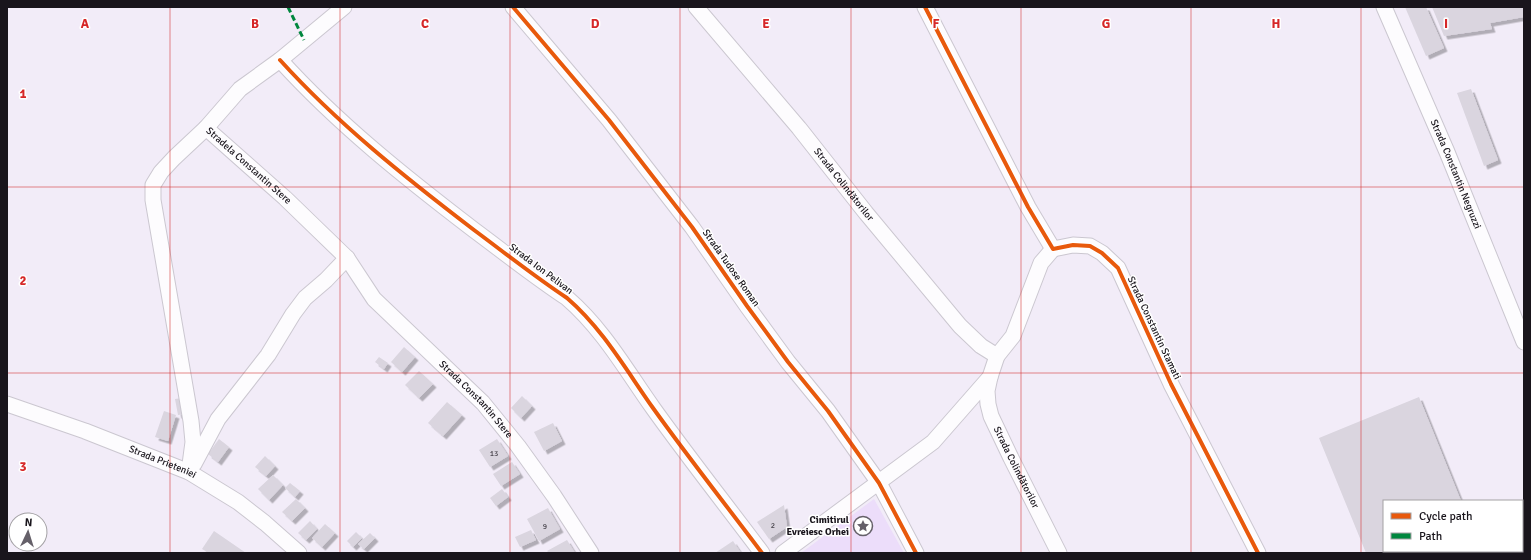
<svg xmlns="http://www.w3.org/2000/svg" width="1531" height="560" viewBox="0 0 1531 560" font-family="Signika,sans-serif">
<defs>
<filter id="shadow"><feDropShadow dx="3.5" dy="3.5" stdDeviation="0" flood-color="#0004"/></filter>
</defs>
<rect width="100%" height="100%" fill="#f2ecf8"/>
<!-- green -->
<polygon fill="#ecddfa" points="874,499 904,553 801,553"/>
<!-- building -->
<g fill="#dad5df" filter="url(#shadow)">
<polygon points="1405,7 1426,7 1444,48 1426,56"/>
<polygon points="1432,7 1524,7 1524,17 1490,23 1492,29 1444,36"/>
<polygon points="1471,89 1498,160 1484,166 1457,93"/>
<polygon points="404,347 415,357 402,372 391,362"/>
<polygon points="379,357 388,363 384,369 375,362"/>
<polygon points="419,371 433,384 419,398 405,385"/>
<polygon points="522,396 532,406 521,418 511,408"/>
<polygon points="1419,397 1461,501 1384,501 1384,551 1480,551 1475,553 1366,553 1319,438"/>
<polygon points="182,398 185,414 178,415 175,399"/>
<polygon points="447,402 462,415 443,436 428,423"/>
<polygon points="164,411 176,415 168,441 155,437"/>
<polygon points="553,423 562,441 544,451 534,432"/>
<polygon points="219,439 229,447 218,462 208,454"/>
<polygon points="497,439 508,456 490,467 479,450"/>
<polygon points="265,456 275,466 266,476 255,467"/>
<polygon points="512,462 520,474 501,486 493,474"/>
<polygon points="273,475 283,485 269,500 258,489"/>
<polygon points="290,483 300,491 295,497 285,488"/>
<polygon points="502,489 508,497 496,506 490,498"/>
<polygon points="296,499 305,508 292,521 282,512"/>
<polygon points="784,505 787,527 769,539 757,522"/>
<polygon points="548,508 560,529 539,541 527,519"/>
<polygon points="310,521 317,529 306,540 298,533"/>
<polygon points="325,524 335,533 322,547 312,538"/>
<polygon points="531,530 536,540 520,547 515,537"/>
<polygon points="214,531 246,553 209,553 202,549"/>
<polygon points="356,532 362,538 353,547 347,541"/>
<polygon points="370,533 375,538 364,549 358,544"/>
<polygon points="567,540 575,553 549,553 547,551"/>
<polygon points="733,541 741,553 715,553"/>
</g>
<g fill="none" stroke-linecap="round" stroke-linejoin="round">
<defs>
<g id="street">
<polyline points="513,7 609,120 692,227 747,306 788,362 828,411 879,483 916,553"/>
<path id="s1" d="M696,7L799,128L866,213L960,326L981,346L997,356"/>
<polyline points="925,7 1028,207 1053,249 1073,245 1090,246 1102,253 1118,268 1171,384 1258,553"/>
<path id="s2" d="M1384,7L1447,152L1524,342"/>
<path d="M280,60C338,124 406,178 474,230C505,253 535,277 567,298C603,329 626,370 653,408C688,457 726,505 762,553"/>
<path id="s3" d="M206,128L285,198L347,258L374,299L483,403L518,446L554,496L591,553"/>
<path id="s4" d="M990,377L987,391L988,404L991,416L1011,458L1059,553"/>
<path id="s5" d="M7,404L85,431L189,472L238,502L265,523L299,553"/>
<polyline points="194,464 218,419 268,355 293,314 305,298 326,280 347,258"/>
<polyline points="189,472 193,442 191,421 153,200 153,185 161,172 174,158 206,128 240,89 280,60 344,7"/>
<polyline points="783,553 933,442 990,377 997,356 1013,336 1041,263 1053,249"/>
</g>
</defs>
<!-- street casing -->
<use href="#street" stroke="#cbc7d0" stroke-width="17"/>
<!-- street -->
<use href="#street" stroke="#fdfcfe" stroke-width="15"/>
<!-- quiet -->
<polyline stroke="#00873e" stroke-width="3" stroke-dasharray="6 3" stroke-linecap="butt" points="288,7 304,40"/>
<defs>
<g id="cycleway">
<polyline points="513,7 609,120 692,227 747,306 788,362 828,411 879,483 916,553"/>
<polyline points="925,7 1028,207 1053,249 1073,245 1090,246 1102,253 1118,268 1171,384 1258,553"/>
<path d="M280,60C338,124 406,178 474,230C505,253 535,277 567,298C603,329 626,370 653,408C688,457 726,505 762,553"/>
</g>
</defs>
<!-- cycleway casing -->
<use href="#cycleway" stroke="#fff" stroke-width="6"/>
<!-- cycleway -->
<use href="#cycleway" stroke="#e8590c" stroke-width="4"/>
</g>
<!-- grid -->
<path fill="none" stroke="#d62828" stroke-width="1" stroke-opacity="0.55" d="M170,7V553M340,7V553M510,7V553M680,7V553M851,7V553M1021,7V553M1191,7V553M1361,7V553M7,187H1524M7,373H1524"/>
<!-- icons -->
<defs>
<symbol id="sight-ring" viewBox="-11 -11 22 22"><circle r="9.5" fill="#fff" stroke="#656069" stroke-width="1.5"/><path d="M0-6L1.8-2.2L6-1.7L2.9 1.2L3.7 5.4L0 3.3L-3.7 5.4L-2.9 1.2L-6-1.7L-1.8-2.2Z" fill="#656069"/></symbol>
</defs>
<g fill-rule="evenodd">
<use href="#sight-ring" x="852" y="515" width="22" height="22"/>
</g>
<g text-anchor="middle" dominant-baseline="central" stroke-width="3" stroke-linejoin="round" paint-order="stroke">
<!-- number labels -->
<g font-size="8" fill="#49454d">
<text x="494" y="453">13</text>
<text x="773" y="525">2</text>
<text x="545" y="526">9</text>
</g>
<!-- street labels -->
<g font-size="10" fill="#19151c" stroke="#fff">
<text stroke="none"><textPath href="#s3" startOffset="57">Stradela Constantin Stere</textPath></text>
<text stroke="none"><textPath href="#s2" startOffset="182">Strada Constantin Negruzzi</textPath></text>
<text stroke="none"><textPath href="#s1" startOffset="231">Strada Colindătorilor</textPath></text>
<text transform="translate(731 268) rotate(55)">Strada Tudose Roman</text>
<text transform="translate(541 269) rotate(37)">Strada Ion Pelivan</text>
<text transform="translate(1154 328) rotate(65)">Strada Constantin Stamati</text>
<text stroke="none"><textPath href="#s3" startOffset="384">Strada Constantin Stere</textPath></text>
<text stroke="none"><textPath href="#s5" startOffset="166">Strada Prieteniei</textPath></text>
<text stroke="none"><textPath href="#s4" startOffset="97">Strada Colindătorilor</textPath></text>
</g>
<!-- poi labels -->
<g font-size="10" font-weight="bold" fill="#19151c" stroke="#fff" text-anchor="end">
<text x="849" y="520">Cimitirul<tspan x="849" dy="12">Evreiesc Orhei</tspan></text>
</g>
</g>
<g font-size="13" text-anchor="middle" font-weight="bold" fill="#d62828" stroke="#fff" stroke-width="3" stroke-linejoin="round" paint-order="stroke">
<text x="85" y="28">A</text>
<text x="255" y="28">B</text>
<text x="425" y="28">C</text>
<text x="595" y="28">D</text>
<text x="766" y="28">E</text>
<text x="936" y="28">F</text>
<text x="1106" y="28">G</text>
<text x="1276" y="28">H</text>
<text x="1446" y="28">I</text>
<text x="23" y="98">1</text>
<text x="23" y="285">2</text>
<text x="23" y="471">3</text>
</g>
<!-- border -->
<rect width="1531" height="560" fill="none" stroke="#19151c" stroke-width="16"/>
<!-- legend -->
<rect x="1383" y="500" width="140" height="52" fill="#ffffff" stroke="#a3a1a4"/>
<rect x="1391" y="513" width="20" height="6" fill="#e8590c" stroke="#a3a1a4"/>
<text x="1419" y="520" font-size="12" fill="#19151c">Cycle path</text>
<rect x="1391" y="533" width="20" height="6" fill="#00873e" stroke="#a3a1a4"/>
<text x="1419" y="540" font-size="12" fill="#19151c">Path</text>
<!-- north arrow -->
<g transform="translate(28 532) rotate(4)"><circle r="19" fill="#ffffff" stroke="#a3a1a4"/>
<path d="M0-3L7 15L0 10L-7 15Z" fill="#656069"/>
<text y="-6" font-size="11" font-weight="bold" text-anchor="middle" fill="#19151c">N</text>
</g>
</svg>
